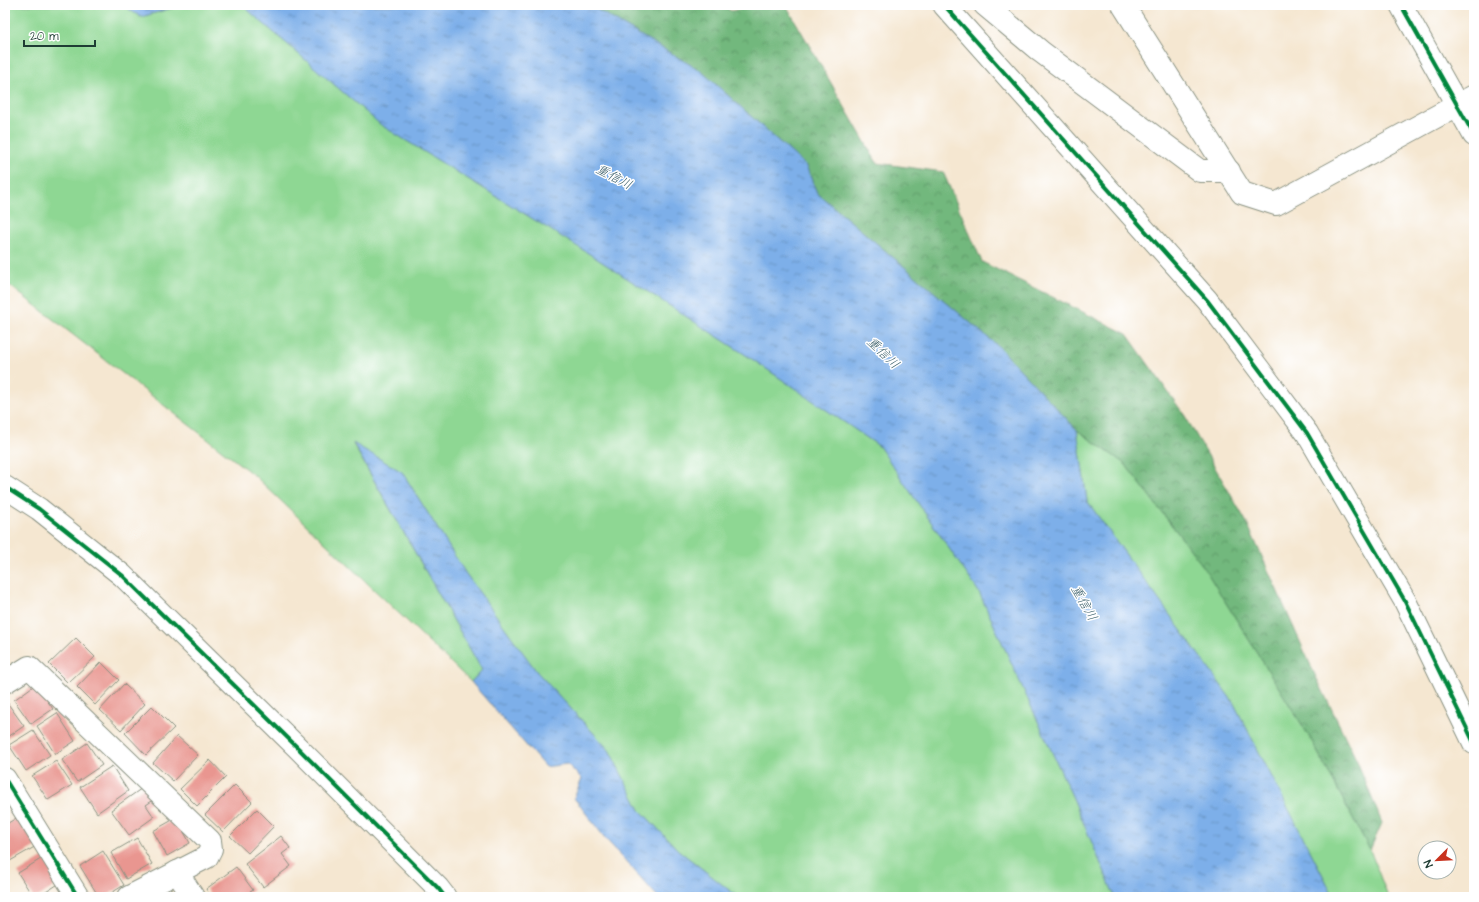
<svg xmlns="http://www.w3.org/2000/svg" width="1479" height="902" viewBox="0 0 1479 902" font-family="'Architects Daughter','Klee One',sans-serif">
<defs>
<pattern id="forest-crowns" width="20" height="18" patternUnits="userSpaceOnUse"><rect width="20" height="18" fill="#72b87d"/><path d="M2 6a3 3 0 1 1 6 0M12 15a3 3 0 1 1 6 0" fill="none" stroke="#5d9767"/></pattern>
<pattern id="water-ripples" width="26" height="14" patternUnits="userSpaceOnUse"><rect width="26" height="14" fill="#7dafe9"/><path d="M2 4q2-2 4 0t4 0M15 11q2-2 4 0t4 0" fill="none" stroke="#6690be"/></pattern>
</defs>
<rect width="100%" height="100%" fill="#fff"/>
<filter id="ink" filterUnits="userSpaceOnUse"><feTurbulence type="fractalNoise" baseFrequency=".025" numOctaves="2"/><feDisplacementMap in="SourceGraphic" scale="8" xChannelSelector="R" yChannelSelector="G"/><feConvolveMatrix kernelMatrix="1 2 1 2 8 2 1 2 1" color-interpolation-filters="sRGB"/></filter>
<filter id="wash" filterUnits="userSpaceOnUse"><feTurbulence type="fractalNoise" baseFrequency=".012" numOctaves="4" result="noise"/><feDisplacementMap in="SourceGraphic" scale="16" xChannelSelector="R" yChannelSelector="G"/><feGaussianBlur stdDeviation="0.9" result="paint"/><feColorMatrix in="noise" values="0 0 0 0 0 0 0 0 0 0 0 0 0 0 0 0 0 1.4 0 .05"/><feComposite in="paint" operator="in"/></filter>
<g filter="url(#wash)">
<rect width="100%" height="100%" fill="#f5e7d1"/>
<!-- green -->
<g fill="#8ed793" stroke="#568a64">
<polygon points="5,5 122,5 141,17 182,5 242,5 381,125 588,253 752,359 879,446 979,592 1073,798 1115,897 774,897 771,894 738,897 678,850 640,810 609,750 537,672 466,574 402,472 353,444 482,670 471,682 255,476 5,282"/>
<polygon points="1077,430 1125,464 1203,566 1309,736 1370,850 1388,897 1334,897 1233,702 1087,501"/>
</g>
<!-- forest -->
<polygon fill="url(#forest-crowns)" stroke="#487a58" points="589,5 722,5 731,11 758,5 786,5 877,163 943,172 982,262 1127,334 1185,416 1246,521 1315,675 1357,761 1382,823 1370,850 1309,736 1203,566 1125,464 1077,430 999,347 817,193 806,166 701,71"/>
<!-- water -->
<g fill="url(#water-ripples)" stroke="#4e768e">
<polygon points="122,5 182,5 141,17"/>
<polygon points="242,5 589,5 701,71 806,166 817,193 999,347 1077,430 1087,501 1233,702 1334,897 1115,897 1073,798 979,592 879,446 752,359 588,253 381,125"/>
<polygon points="353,443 402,472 466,574 537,672 609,750 640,810 678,850 738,897 658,897 605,838 574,798 582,779 567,764 545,767 471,682 482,670"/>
</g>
<g id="blocks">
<!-- building -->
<g fill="#e99690">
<polygon points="76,638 95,657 68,683 49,664"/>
<polygon points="101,662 119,680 95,705 77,687"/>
<polygon points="36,684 53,709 31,724 14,700"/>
<polygon points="124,684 145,704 121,730 100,710"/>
<polygon points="5,701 6,701 24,726 5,739"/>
<polygon points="152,706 174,728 146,755 125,733"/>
<polygon points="57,713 75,741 55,754 37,726"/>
<polygon points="33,730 50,755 26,771 9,745"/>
<polygon points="177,736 198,755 173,781 153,763"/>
<polygon points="87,743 102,765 77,782 62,760"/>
<polygon points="210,760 226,777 197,806 180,789"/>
<polygon points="56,761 72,785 48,800 32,776"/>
<polygon points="112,766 128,791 97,813 80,787"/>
<polygon points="235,785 252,802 223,832 205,815"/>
<polygon points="145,786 155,799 146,805 154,817 129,835 111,810"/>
<polygon points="257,809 274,826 248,853 230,836"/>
<polygon points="21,815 38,845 10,861 5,852 5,825"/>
<polygon points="176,818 190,843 167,856 153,831"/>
<polygon points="281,836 290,848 282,854 291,866 263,887 245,864"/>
<polygon points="137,838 152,864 126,879 111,853"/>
<polygon points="103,851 124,885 105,897 99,897 80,866"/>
<polygon points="44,857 60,883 38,897 33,897 18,873"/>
<polygon points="236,867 253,890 243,897 211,897 206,889"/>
</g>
</g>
</g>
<g filter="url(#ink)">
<use href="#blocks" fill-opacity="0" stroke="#8a9282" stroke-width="1"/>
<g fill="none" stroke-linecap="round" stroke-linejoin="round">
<defs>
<g id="minor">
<polyline points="944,5 1207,300 1307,433 1405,601 1474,743"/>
<polyline points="985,5 1040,51 1200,171 1229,171"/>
<polyline points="1123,5 1242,193 1276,204 1474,96"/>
<polyline points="1401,5 1474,135"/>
<polyline points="5,487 39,509 122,575 298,748 438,888 445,897"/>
<polyline points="5,682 29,667 210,841 211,849 207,857 129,897"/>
<polyline points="5,779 78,897"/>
<polyline points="177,872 193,897"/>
</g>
</defs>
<!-- minor casing -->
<use href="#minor" stroke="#8a9282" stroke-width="24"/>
<!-- minor -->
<use href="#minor" stroke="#fff" stroke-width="22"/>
<defs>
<g id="cycleway">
<polyline points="944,5 1207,300 1307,433 1405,601 1474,743"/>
<polyline points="1401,5 1474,135"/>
<polyline points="5,487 39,509 122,575 298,748 438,888 445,897"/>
<polyline points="5,779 78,897"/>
</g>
</defs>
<!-- cycleway casing -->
<use href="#cycleway" stroke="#fff" stroke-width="6"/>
<!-- cycleway -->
<use href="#cycleway" stroke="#00873e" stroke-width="4"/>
</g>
</g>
<g text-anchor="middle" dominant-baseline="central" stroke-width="3" stroke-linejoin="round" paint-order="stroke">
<!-- water labels -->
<g font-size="13" font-style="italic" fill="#3b5f6a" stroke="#fff">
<text transform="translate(614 177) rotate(28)">重信川</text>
<text transform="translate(883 353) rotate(44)">重信川</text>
<text transform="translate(1084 603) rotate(61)">重信川</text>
</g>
</g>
<!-- margin -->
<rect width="1479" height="902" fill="none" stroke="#fff" stroke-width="20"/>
<!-- north arrow -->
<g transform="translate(1437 860) rotate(246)"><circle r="19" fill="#ffffff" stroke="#a5b1ae"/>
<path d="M0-3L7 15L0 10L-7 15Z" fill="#c8321e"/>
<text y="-6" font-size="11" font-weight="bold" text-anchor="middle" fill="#1f3d34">N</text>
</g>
<!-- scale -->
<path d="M24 40v6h71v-6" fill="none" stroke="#1f3d34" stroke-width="2"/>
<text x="30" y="40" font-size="12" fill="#1f3d34" stroke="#ffffff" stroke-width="3" paint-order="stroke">20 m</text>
</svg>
